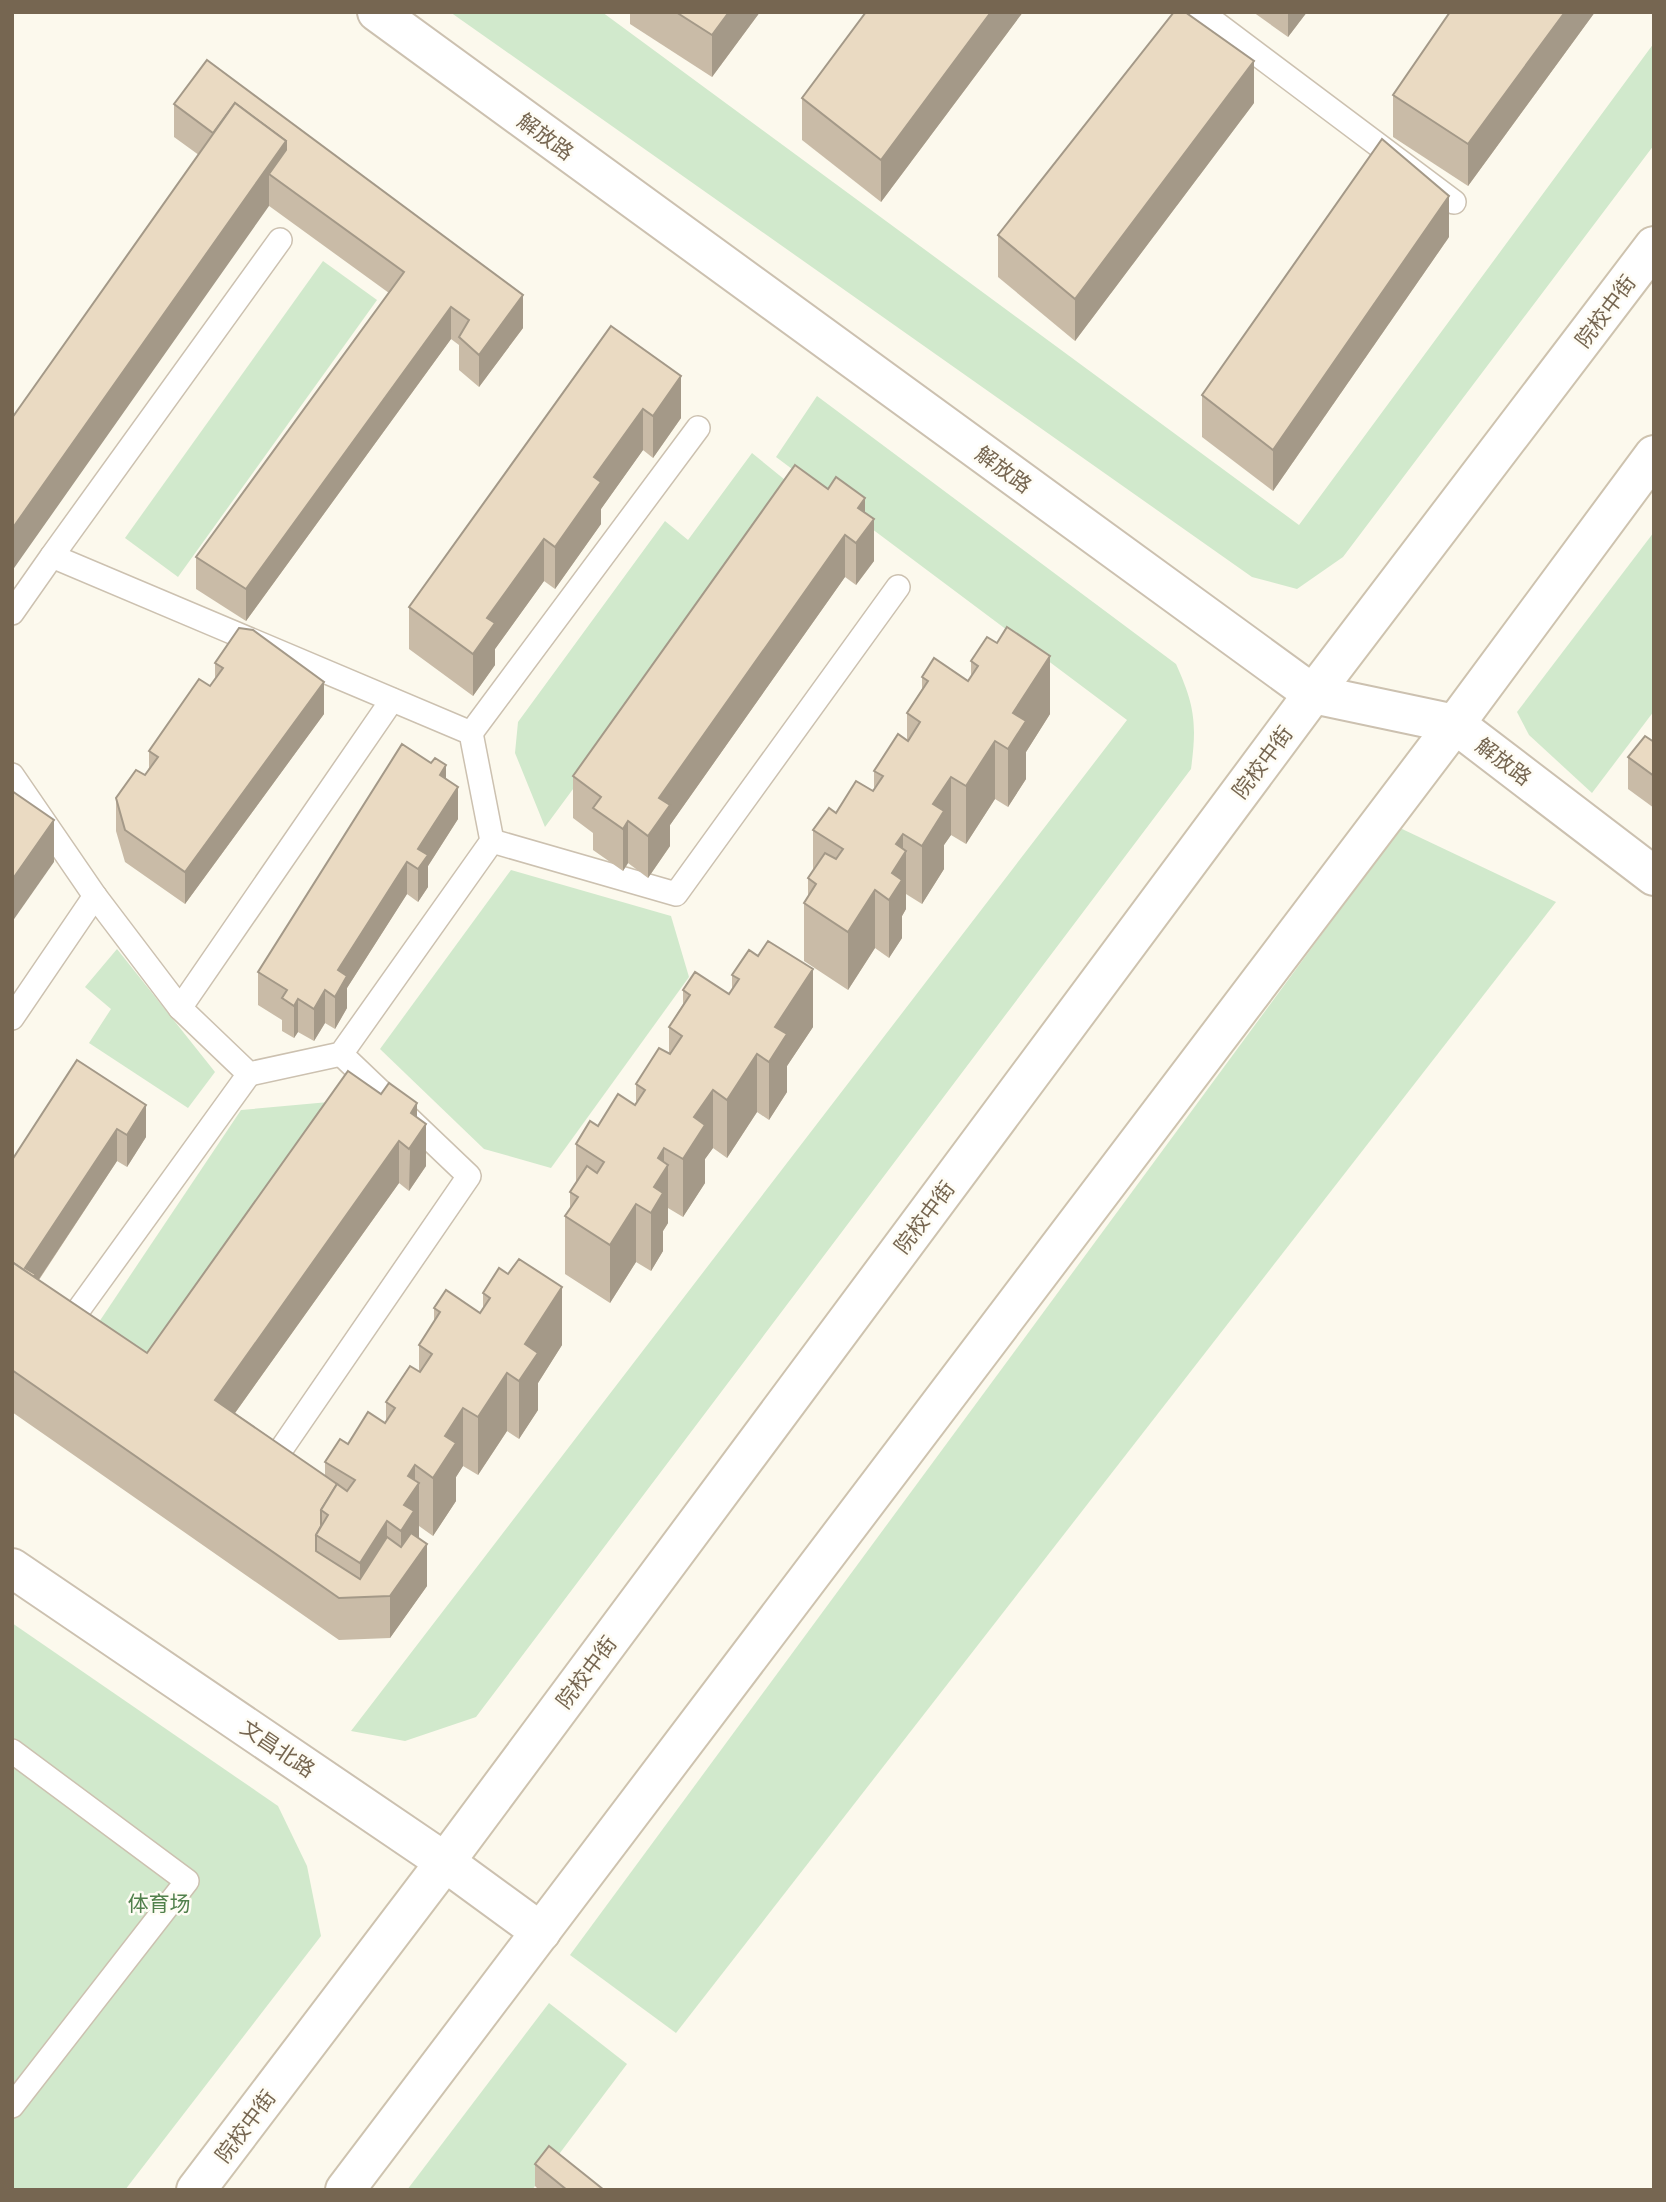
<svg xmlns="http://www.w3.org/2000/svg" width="1666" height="2202" viewBox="0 0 1666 2202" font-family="'Golos Text','Noto Sans SC',sans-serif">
<rect width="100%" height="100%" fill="#fcf9ed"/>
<!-- green -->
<g fill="#d1e9cc">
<polygon points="450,12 602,12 1299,525 1654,43 1654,145 1343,557 1297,589 1252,577"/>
<polygon points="323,261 377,300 178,577 125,538"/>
<path d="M817,396L1176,664C1195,706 1197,724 1191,769L476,1717L405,1741L351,1731L1127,720L776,457Z"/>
<polygon points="752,453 795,488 545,827 515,753 518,722 665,521 688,540"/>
<polygon points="1654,532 1654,711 1592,793 1529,735 1517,712"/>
<polygon points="1400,828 1556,902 676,2033 570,1955"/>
<polygon points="511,870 671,916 689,977 551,1168 484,1149 380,1049"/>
<polygon points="117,949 215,1072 188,1108 89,1043 111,1009 85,987"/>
<polygon points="329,1102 151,1366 95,1328 241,1110"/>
<polygon points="12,1623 278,1806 307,1866 321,1936 125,2190 12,2190"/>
<polygon points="549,2003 627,2064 532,2190 407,2190"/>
</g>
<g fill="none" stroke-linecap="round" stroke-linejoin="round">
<defs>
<g id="service">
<polyline points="1201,12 1454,202"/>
<polyline points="52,556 280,240"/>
<polyline points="12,613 52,556 471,733 492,841 341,1054 249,1074 180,1008 95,896 12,775"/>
<polyline points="471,733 698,428"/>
<polyline points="492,841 676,894 898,587"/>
<polyline points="180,1008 392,700"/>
<polyline points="12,1018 95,896"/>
<polyline points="69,1323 249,1074"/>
<polyline points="278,1454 469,1176 341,1054"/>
<polyline points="12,1751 187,1881 12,2106"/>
</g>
<polyline id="minor" points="1455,724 1654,876"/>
<g id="tertiary">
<polyline points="377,12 1313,694 1455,724"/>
<polyline points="12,1568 445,1862 541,1932"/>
</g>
<g id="secondary">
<polyline points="196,2190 445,1862 1313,694 1654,246"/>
<polyline points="345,2190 1455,724 1654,455"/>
</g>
</defs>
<!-- service casing -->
<use href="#service" stroke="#ccc1b0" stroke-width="26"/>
<!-- minor casing -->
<use href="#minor" stroke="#ccc1b0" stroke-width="42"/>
<!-- tertiary casing -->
<use href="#tertiary" stroke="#ccc1b0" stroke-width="42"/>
<!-- secondary casing -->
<use href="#secondary" stroke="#cec3af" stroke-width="42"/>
<!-- service -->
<use href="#service" stroke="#fff" stroke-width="23"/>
<!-- minor -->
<use href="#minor" stroke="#fff" stroke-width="38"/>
<!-- tertiary -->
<use href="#tertiary" stroke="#fff" stroke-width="38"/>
<!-- secondary -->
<use href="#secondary" stroke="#fff" stroke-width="38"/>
</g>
<!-- wall -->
<g fill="#c9bba7">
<polygon points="630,12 760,12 712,77 630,24"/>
<polygon points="866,12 1023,12 881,202 802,140 802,98"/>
<polygon points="1253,12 1307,12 1288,37"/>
<polygon points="1595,12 1468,186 1393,137 1393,95"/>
<polygon points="1254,103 1075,341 998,277 998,235"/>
<polygon points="174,104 523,328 479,387 459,370 459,345 451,339 246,621 196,589 196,557 389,293 174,137"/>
<polygon points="1449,237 1273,491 1202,437 1202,395"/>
<polygon points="611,326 681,418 653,458 643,450 601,509 601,524 555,589 544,581 495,649 495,665 473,696 409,649 409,607"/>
<polygon points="828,489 865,512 874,561 856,585 845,577 670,825 670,846 648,878 628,863 623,871 593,850 593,833 573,818 573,776"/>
<polygon points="971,661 1050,714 1026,752 1026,779 1008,807 995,799 966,844 951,835 944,845 944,869 922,904 906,894 906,909 902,916 902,938 889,958 875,948 848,990 804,961 804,903 808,896 808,878 813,870 813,830 836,813 873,791 874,790 874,771 907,740 907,713 922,689 922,677 968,681 971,676"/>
<polygon points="215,663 324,714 185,904 125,862 116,831 116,798 145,775 149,768 149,751 210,686 215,679"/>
<polygon points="1654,742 1654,808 1628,789 1628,757"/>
<polygon points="446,779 458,819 428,866 428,887 418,902 407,894 347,988 347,1008 335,1029 325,1023 314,1041 298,1032 294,1038 282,1031 282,1020 258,1005 258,972"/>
<polygon points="732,975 813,1027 787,1066 787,1092 769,1120 757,1112 727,1158 713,1148 705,1159 705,1183 683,1217 668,1208 668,1223 663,1231 663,1251 651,1271 636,1262 610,1303 565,1274 565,1216 570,1209 570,1192 576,1183 576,1144 598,1126 635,1105 636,1103 636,1084 669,1053 669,1027 683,1004 683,990 729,994 732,990"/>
<polygon points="77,1060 146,1137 127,1167 117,1161 39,1280 147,1353 381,1094 417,1118 426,1166 409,1191 399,1183 235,1413 325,1476 325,1462 348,1444 385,1423 386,1421 386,1402 419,1371 419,1345 434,1322 434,1308 480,1313 483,1308 483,1293 562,1345 538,1383 538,1410 519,1439 507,1431 478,1475 463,1466 456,1477 456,1501 433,1536 419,1526 419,1538 427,1586 390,1638 339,1640 12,1412 12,1160"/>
<polygon points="535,2164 604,2190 539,2190 535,2186"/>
</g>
<!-- shaded-wall -->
<g fill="#a49988">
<polygon points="729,12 760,12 712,77 712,35"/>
<polygon points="991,12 1023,12 881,202 881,160"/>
<polygon points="1288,12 1307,12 1288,37"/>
<polygon points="1565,12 1595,12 1468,186 1468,144"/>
<polygon points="1254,61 1254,103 1075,341 1075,299"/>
<polygon points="286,141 284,185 269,174 269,206 12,571 12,529"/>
<polygon points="1449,196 1449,237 1273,491 1273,450"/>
<polygon points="523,295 523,328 479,387 479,355"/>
<polygon points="451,307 451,339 246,621 246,589"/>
<polygon points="681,376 681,418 653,458 653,416"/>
<polygon points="643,409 643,450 601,509 601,524 555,589 555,547 594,477"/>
<polygon points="865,498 865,532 874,519 874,561 856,585 856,543 858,508"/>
<polygon points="845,535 845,577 670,825 670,846 648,878 648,836 659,798"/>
<polygon points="544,539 544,581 495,649 495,665 473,696 473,654 487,618"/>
<polygon points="1050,656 1050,714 1026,752 1026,779 1008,807 1008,749 1013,713"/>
<polygon points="324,682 324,714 185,904 185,872"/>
<polygon points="995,741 995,799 966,844 966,786"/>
<polygon points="446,765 446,797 440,775"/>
<polygon points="951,777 951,835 944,845 944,869 922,904 922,846 933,804"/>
<polygon points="458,787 458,819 428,866 428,887 418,902 418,849"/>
<polygon points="54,820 54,862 12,922 12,880"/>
<polygon points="628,821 628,863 623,871 623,829"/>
<polygon points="903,834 903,857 906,851 906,909 902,916 902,938 889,958 889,900 892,873 896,844"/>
<polygon points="407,862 407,894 347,988 347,1008 335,1029 335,997 338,970"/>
<polygon points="875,890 875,948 848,990 848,932"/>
<polygon points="813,969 813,1027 787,1066 787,1092 769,1120 769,1062 775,1027"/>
<polygon points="325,990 325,1023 314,1041 314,1009"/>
<polygon points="298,999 298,1032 294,1038 294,1006"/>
<polygon points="757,1054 757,1112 727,1158 727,1100"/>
<polygon points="713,1090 713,1148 705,1159 705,1183 683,1217 683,1159 694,1117"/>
<polygon points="417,1103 417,1138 426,1124 426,1166 409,1191 411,1113"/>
<polygon points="146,1105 146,1137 127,1167 127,1135"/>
<polygon points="117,1129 117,1161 35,1285 25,1268"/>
<polygon points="399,1141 399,1183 215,1441 215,1400"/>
<polygon points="664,1148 664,1171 668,1165 668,1223 663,1231 663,1251 651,1271 651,1213 658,1158"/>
<polygon points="636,1204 636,1262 610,1303 610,1245"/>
<polygon points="562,1287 562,1345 538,1383 538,1410 519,1439 519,1381 525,1344"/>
<polygon points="507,1373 507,1431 478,1475 478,1417"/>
<polygon points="463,1408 463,1466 456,1477 456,1501 433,1536 433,1478 445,1436"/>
<polygon points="415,1465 415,1489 419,1483 419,1541 427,1544 427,1586 390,1638 390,1596 401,1580 401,1531 408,1476"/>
<polygon points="387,1521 387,1579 360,1597 360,1563"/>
</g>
<!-- building -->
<g fill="#eadac2" stroke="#a49988" stroke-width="2">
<polygon points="676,12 729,12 712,35"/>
<polygon points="866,12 991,12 881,160 802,98"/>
<polygon points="1174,12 1185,12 1254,61 1075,299 998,235"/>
<polygon points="1450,12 1565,12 1468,144 1393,95"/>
<polygon points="207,60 523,295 479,355 459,337 469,320 451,307 246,589 196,557 404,272 269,174 286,150 286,141 235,103 213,133 174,104"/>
<polygon points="235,103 286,141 12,529 12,418"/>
<polygon points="1382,139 1449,196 1273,450 1202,395"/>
<polygon points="611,326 681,376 653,416 643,409 594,477 601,482 555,547 544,539 487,618 495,623 473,654 409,607"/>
<polygon points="795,465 828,489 836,477 865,498 858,508 874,519 856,543 845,535 659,798 670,805 648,836 628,821 623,829 593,808 601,797 573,776"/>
<polygon points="1007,627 1050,656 1013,713 1026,721 1008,749 995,741 966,786 951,777 933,804 944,811 922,846 903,834 896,844 906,851 892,873 902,880 889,900 875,890 848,932 804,903 816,884 808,878 825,853 836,859 843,849 813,830 829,808 836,813 856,781 873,791 883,776 874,771 898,734 908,741 920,722 907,713 928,681 922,677 934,658 968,681 978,666 971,661 987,637 997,643"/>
<polygon points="239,628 253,630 324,682 185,872 125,830 116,798 136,770 145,775 158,757 149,751 199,679 210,686 223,668 215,663"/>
<polygon points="1645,736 1654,742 1654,776 1628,757"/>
<polygon points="402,744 431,763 435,758 446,765 440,775 458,787 418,849 428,855 418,869 407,862 338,970 347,976 335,997 325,990 314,1009 298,999 294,1006 282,998 287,990 258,972"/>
<polygon points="12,791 54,820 12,880"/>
<polygon points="768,941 813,969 775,1027 787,1034 769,1062 757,1054 727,1100 713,1090 694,1117 705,1125 683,1159 664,1148 658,1158 668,1165 654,1187 663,1193 651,1213 636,1204 610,1245 565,1216 578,1197 570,1192 587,1166 597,1173 604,1162 576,1144 590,1121 598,1126 618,1094 635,1105 645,1090 636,1084 659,1048 670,1054 682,1036 669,1027 690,995 683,990 695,972 729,994 739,979 732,975 749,950 758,956"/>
<polygon points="77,1060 146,1105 127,1135 117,1129 25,1268 35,1274 34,1277 12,1262 12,1160"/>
<polygon points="348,1071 381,1094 389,1083 417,1103 411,1113 426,1124 409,1149 399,1141 215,1400 337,1484 321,1510 321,1526 316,1535 316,1551 360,1579 387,1537 401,1547 411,1533 427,1544 390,1596 339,1598 12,1370 12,1262 147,1353"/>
<polygon points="519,1259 562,1287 525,1344 538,1353 519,1381 507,1373 478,1417 463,1408 445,1436 456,1443 433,1478 415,1465 408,1476 419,1483 404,1505 414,1511 401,1531 387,1521 360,1563 316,1535 328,1515 321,1510 337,1484 347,1491 355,1480 325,1462 340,1439 348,1444 368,1412 385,1423 395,1408 386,1402 410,1366 420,1372 432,1354 419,1345 440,1312 434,1308 446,1290 480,1313 490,1298 483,1293 499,1268 508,1274"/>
<polygon points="549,2146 604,2190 567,2190 535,2164"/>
</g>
<g text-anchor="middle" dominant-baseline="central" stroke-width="5" stroke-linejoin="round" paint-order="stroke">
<!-- street labels -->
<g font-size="21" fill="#766651" stroke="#fefcf4">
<text transform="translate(546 136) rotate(36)">解放路</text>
<text transform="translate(1605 311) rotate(-53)">院校中街</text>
<text transform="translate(1004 469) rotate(36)">解放路</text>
<text transform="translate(1504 761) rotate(37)">解放路</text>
<text transform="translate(1262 762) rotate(-53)">院校中街</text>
<text transform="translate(924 1217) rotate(-53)">院校中街</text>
<text transform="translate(586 1672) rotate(-53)">院校中街</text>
<text transform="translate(278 1748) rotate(34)">文昌北路</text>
<text transform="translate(245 2126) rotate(-53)">院校中街</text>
</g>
<!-- park labels -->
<g font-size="21" fill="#51804c" stroke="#fefcf4">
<text x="159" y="1903">体育场</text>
</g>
</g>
<!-- border -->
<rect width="1666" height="2202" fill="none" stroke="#766651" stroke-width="28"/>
</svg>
